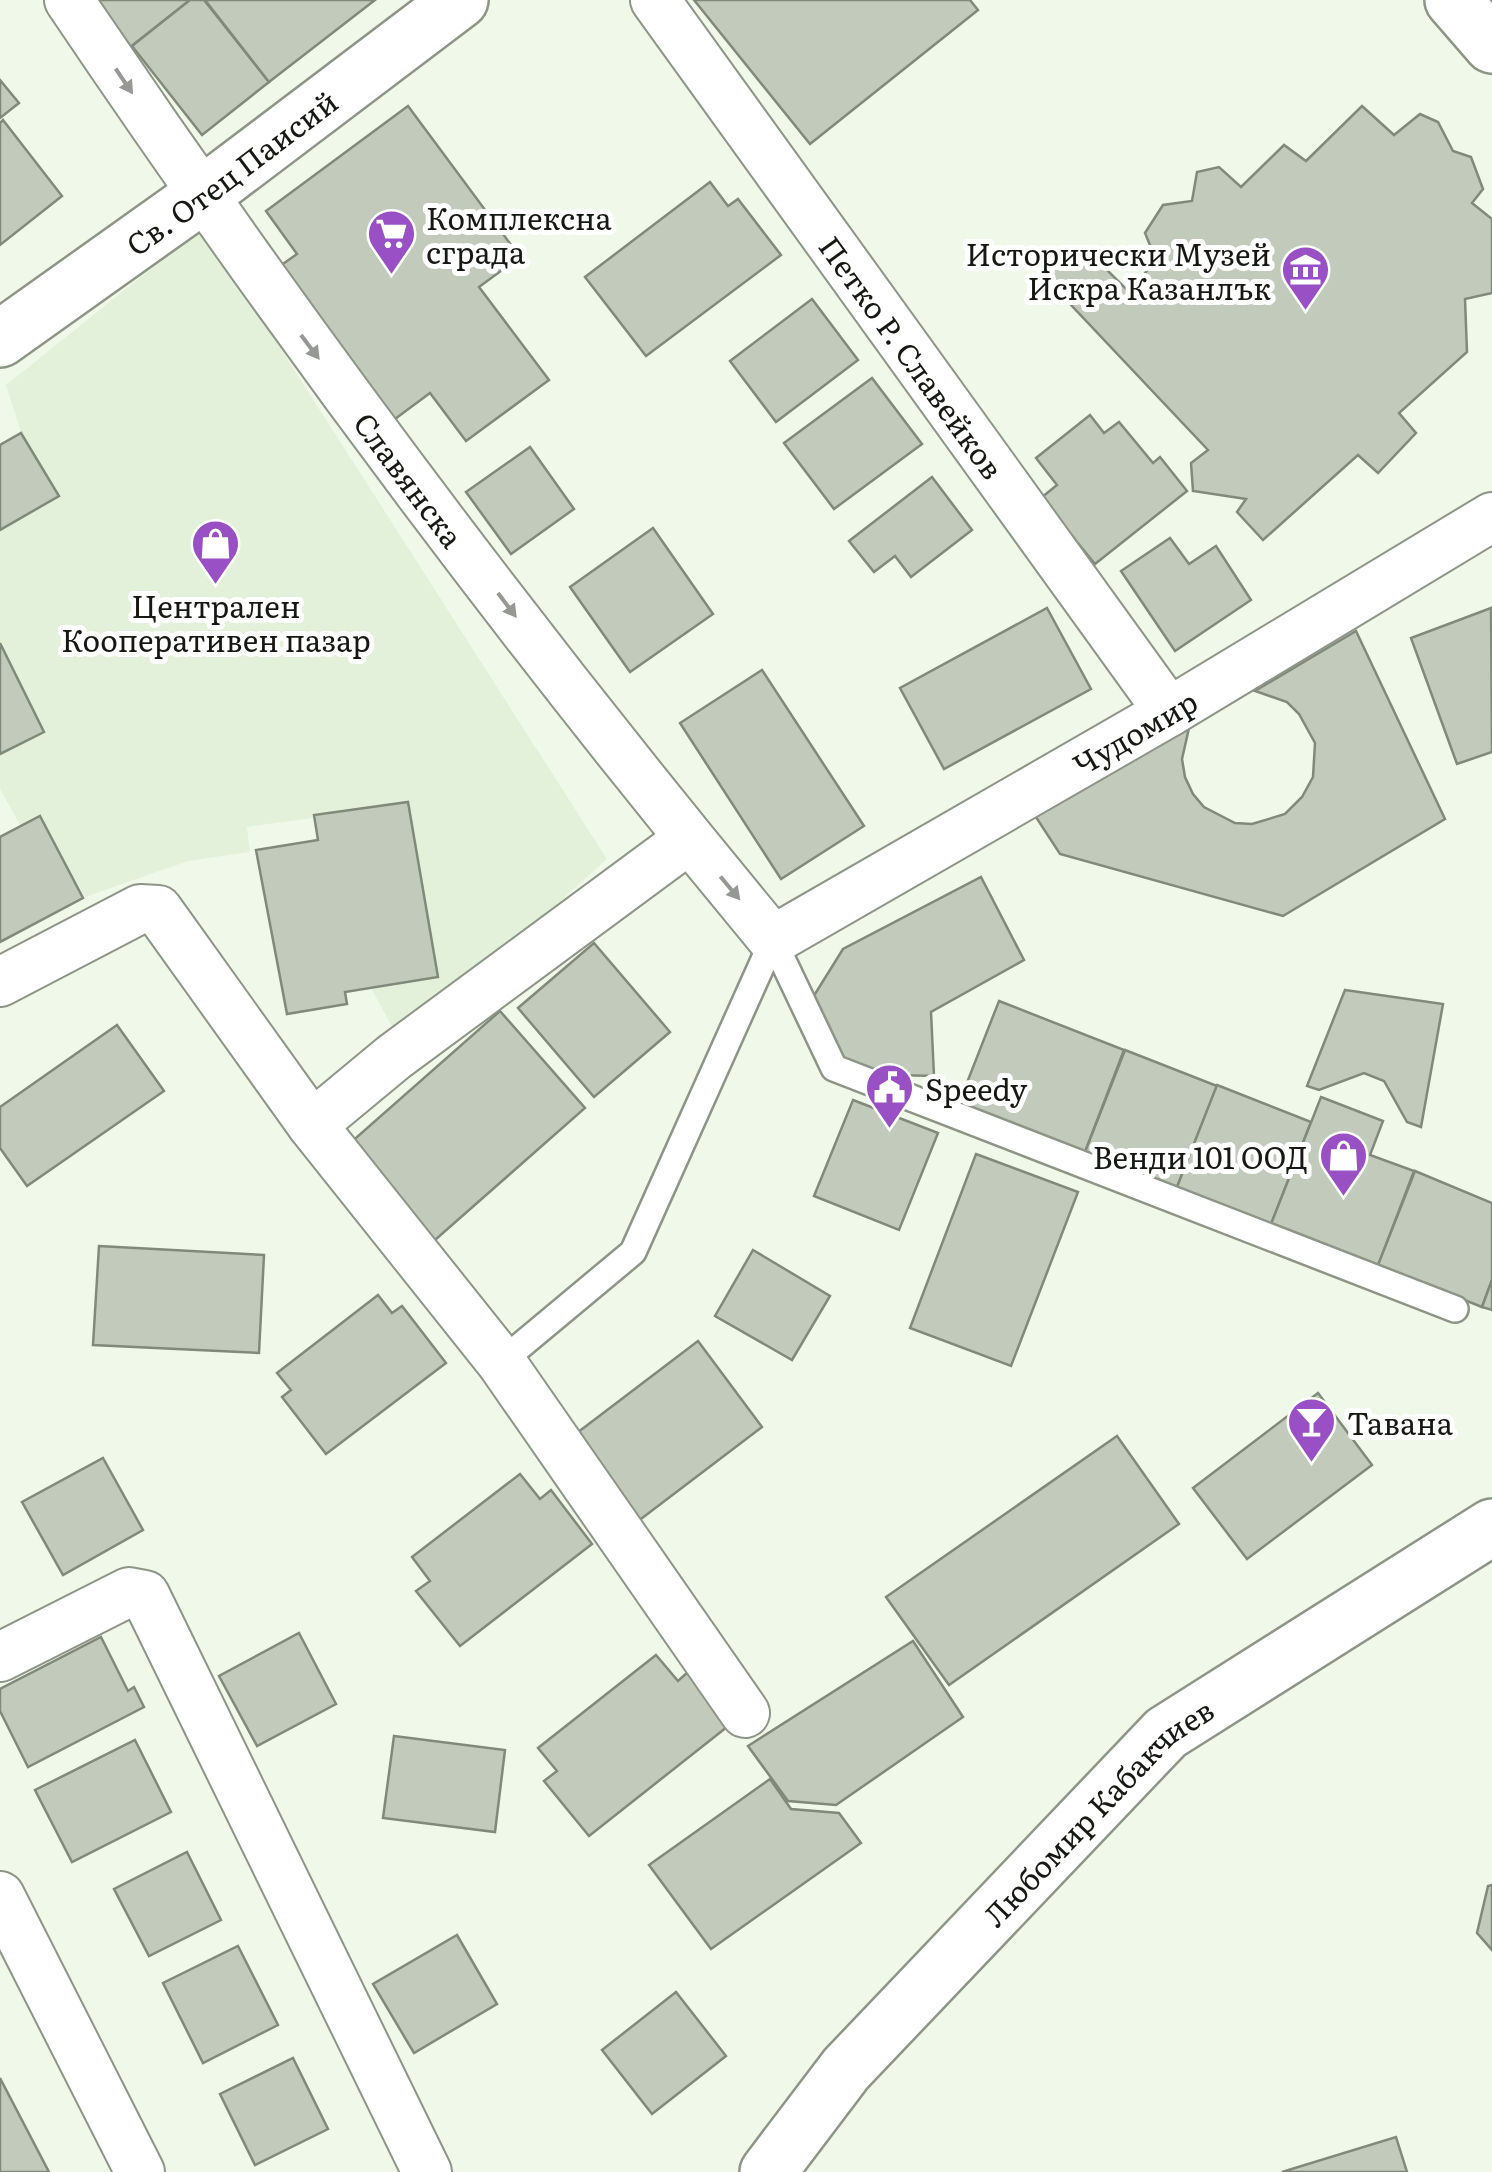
<svg xmlns="http://www.w3.org/2000/svg" width="1492" height="2172" viewBox="0 0 1492 2172" font-family="Literata,serif">
<rect width="100%" height="100%" fill="#f0f9e9"/>
<!-- built -->
<polygon fill="#e4f1da" points="203,227 607,859 402,1045 372,990 342,814 247,827 250,852 188,861 85,897 40,818 21,827 0,789 0,753 45,731 0,643 0,531 60,496 21,432 6,385"/>
<!-- building -->
<g fill="#c2cbbb" stroke="#81897a" stroke-width="2.5">
<polygon points="82,0 190,0 124,52"/>
<polygon points="190,0 204,0 269,82 202,135 132,46"/>
<polygon points="205,0 375,0 269,82"/>
<polygon points="694,0 970,0 978,10 810,144"/>
<polygon points="0,80 19,103 0,118"/>
<polygon points="408,106 520,257 479,287 549,380 466,441 430,393 395,419 280,266 297,254 266,211"/>
<polygon points="1362,106 1394,135 1420,114 1438,122 1453,151 1471,157 1483,189 1472,203 1492,219 1492,293 1465,299 1467,352 1399,413 1416,433 1378,473 1358,455 1263,540 1237,512 1246,499 1193,491 1191,463 1208,450 1039,271 1091,254 1129,292 1156,260 1145,233 1163,205 1192,201 1197,172 1219,167 1241,187 1284,145 1306,161"/>
<polygon points="3,120 62,196 0,245 0,123"/>
<polygon points="710,182 728,206 738,199 781,255 646,356 585,277"/>
<polygon points="812,299 858,360 776,422 730,361"/>
<polygon points="872,378 922,444 834,509 784,443"/>
<polygon points="1090,415 1104,433 1119,422 1153,463 1160,457 1187,491 1095,564 1041,498 1057,485 1036,458"/>
<polygon points="21,433 59,496 0,530 0,445"/>
<polygon points="530,447 574,509 511,554 466,492"/>
<polygon points="932,477 972,530 911,577 895,556 874,572 849,541"/>
<polygon points="653,528 713,614 630,672 570,587"/>
<polygon points="1170,538 1189,564 1216,546 1251,600 1175,651 1121,571"/>
<polygon points="1047,608 1091,689 944,769 900,688"/>
<polygon points="1491,608 1492,752 1457,764 1411,638"/>
<polygon points="1356,631 1445,819 1283,916 1060,854 1032,811 1189,728 1182,759 1185,777 1193,794 1204,807 1235,823 1252,824 1285,814 1302,797 1313,777 1315,743 1299,714 1287,702 1255,691"/>
<polygon points="0,643 44,732 0,754"/>
<polygon points="762,670 864,826 781,879 680,723"/>
<polygon points="408,802 438,977 345,992 347,1004 287,1014 256,850 318,840 314,815"/>
<polygon points="40,816 83,898 0,942 0,837"/>
<polygon points="981,877 1024,960 931,1012 934,1076 853,1074 810,1002 843,949"/>
<polygon points="594,943 670,1032 594,1097 518,1008"/>
<polygon points="1345,990 1443,1004 1421,1127 1407,1122 1384,1081 1364,1073 1319,1090 1307,1086"/>
<polygon points="999,1001 1124,1050 1085,1152 959,1103"/>
<polygon points="500,1011 585,1108 435,1240 349,1144"/>
<polygon points="117,1025 164,1091 27,1186 0,1148 0,1107"/>
<polygon points="1125,1050 1217,1086 1177,1187 1085,1152"/>
<polygon points="1217,1085 1311,1122 1271,1224 1177,1187"/>
<polygon points="1321,1097 1383,1121 1370,1155 1414,1171 1378,1266 1271,1224"/>
<polygon points="853,1100 938,1133 899,1230 814,1196"/>
<polygon points="976,1154 1078,1192 1011,1366 910,1328"/>
<polygon points="1415,1171 1492,1203 1492,1280 1482,1307 1378,1265"/>
<polygon points="99,1246 264,1255 259,1353 93,1345"/>
<polygon points="753,1250 830,1296 792,1360 715,1316"/>
<polygon points="1492,1280 1492,1310 1482,1307"/>
<polygon points="378,1295 392,1313 402,1306 446,1363 326,1454 282,1397 291,1390 277,1373"/>
<polygon points="698,1341 762,1427 633,1525 569,1439"/>
<polygon points="1318,1393 1372,1465 1247,1559 1193,1488"/>
<polygon points="1117,1436 1179,1524 949,1685 886,1597"/>
<polygon points="103,1458 143,1530 63,1575 22,1502"/>
<polygon points="520,1474 540,1499 551,1490 592,1544 460,1646 416,1591 430,1581 412,1557"/>
<polygon points="299,1633 336,1704 257,1746 219,1676"/>
<polygon points="101,1637 128,1691 134,1687 144,1707 28,1767 0,1711 0,1689"/>
<polygon points="913,1641 963,1717 836,1805 788,1801 748,1746"/>
<polygon points="656,1655 678,1681 690,1670 732,1723 589,1836 544,1781 557,1771 538,1748"/>
<polygon points="394,1736 505,1750 495,1832 383,1818"/>
<polygon points="135,1740 171,1812 72,1862 35,1790"/>
<polygon points="770,1779 791,1809 839,1813 861,1843 711,1949 649,1865"/>
<polygon points="187,1852 221,1920 149,1956 114,1889"/>
<polygon points="1492,1885 1492,1950 1477,1933 1488,1886"/>
<polygon points="457,1935 497,2004 414,2053 373,1984"/>
<polygon points="238,1946 278,2025 203,2063 163,1983"/>
<polygon points="676,1992 726,2056 652,2114 602,2050"/>
<polygon points="293,2058 328,2129 255,2165 220,2094"/>
<polygon points="0,2078 49,2172 0,2172"/>
<polygon points="1396,2137 1407,2172 1282,2172"/>
</g>
<g fill="none" stroke-linecap="round" stroke-linejoin="round">
<defs>
<g id="lane">
<polyline points="773,940 834,1068 1455,1309"/>
<polyline points="501,1362 633,1252 773,940"/>
</g>
<g id="street">
<path id="s1" d="M69,0C288,325 523,639 773,940L1169,712L1492,517"/>
<path id="s2" d="M655,0L1169,712"/>
<polyline points="0,982 140,909 158,910 312,1125 501,1362 745,1713"/>
<polyline points="312,1125 394,1057 689,839"/>
<polyline points="0,1657 129,1592 145,1595 427,2172"/>
<polyline points="0,1896 140,2172"/>
</g>
<g id="secondary">
<polyline points="1453,0 1492,45"/>
<path id="s3" d="M0,339L201,196L460,0"/>
<path id="s4" d="M768,2172L846,2069L1166,1733L1492,1527"/>
</g>
</defs>
<!-- lane casing -->
<use href="#lane" stroke="#8d9587" stroke-width="30"/>
<!-- street casing -->
<use href="#street" stroke="#8d9587" stroke-width="52"/>
<!-- secondary casing -->
<use href="#secondary" stroke="#8d9587" stroke-width="60"/>
<!-- lane -->
<use href="#lane" stroke="#fff" stroke-width="25"/>
<!-- street -->
<use href="#street" stroke="#fff" stroke-width="48"/>
<!-- secondary -->
<use href="#secondary" stroke="#fff" stroke-width="55"/>
</g>
<!-- one-way arrows -->
<defs><path id="oneway-solid" d="M-6-.8H1V-3.2L6.5 0L1 3.2V.8H-6Z" transform="scale(2.5)"/></defs>
<g fill="#969895">
<use href="#oneway-solid" transform="translate(124 81) rotate(56)"/>
<use href="#oneway-solid" transform="translate(310 347) rotate(53)"/>
<use href="#oneway-solid" transform="translate(507 605) rotate(53)"/>
<use href="#oneway-solid" transform="translate(730 888) rotate(50)"/>
</g>
<!-- icons -->
<defs>
<symbol id="supermarket-pin" viewBox="-11 -11 22 30"><path d="M0 17L-7.5 6A9.5 9.5 0 1 1 7.5 6Z" fill="#9850c4" stroke="#fff"/><path d="M-6-5.5h2.5l.6 2H6L4.5 2H-2.5L-4.4-4H-6ZM-1.5 3.2a1.3 1.3 0 1 0 .1 0ZM3 3.2a1.3 1.3 0 1 0 .1 0Z" fill="#fff"/></symbol>
<symbol id="museum-pin" viewBox="-11 -11 22 30"><path d="M0 17L-7.5 6A9.5 9.5 0 1 1 7.5 6Z" fill="#9850c4" stroke="#fff"/><path d="M0-6L6-3V-2H-6V-3ZM-5-1h2V3h-2ZM-1-1h2V3h-2ZM3-1h2V3H3ZM-6 4H6V6H-6Z" fill="#fff"/></symbol>
<symbol id="shop-pin" viewBox="-11 -11 22 30"><path d="M0 17L-7.5 6A9.5 9.5 0 1 1 7.5 6Z" fill="#9850c4" stroke="#fff"/><path d="M-5-2.5h2.3a2.7 3.5 0 0 1 5.4 0H5L5.5 6h-11ZM-1.5-2.5h3a1.5 2.3 0 0 0-3 0Z" fill="#fff"/></symbol>
<symbol id="civic-pin" viewBox="-11 -11 22 30"><path d="M0 17L-7.5 6A9.5 9.5 0 1 1 7.5 6Z" fill="#9850c4" stroke="#fff"/><path d="M-.6-6.5H3V-4.5H.6V-3L4-1V1h2V6H-6V1h2V-1L-.6-3ZM-1.2 2.5V6h2.4V2.5Z" fill="#fff"/></symbol>
<symbol id="bar-pin" viewBox="-11 -11 22 30"><path d="M0 17L-7.5 6A9.5 9.5 0 1 1 7.5 6Z" fill="#9850c4" stroke="#fff"/><path d="M-6-5H6L.8 .8V4.5H3.5V6h-7V4.5H-.8V.8Z" fill="#fff"/></symbol>
</defs>
<g fill-rule="evenodd">
<use href="#supermarket-pin" x="364" y="206" width="55" height="75"/>
<use href="#museum-pin" x="1278" y="242" width="55" height="75"/>
<use href="#shop-pin" x="188" y="516" width="55" height="75"/>
<use href="#civic-pin" x="862" y="1060" width="55" height="75"/>
<use href="#shop-pin" x="1316" y="1128" width="55" height="75"/>
<use href="#bar-pin" x="1284" y="1394" width="55" height="75"/>
</g>
<g text-anchor="middle" dominant-baseline="central" stroke-width="10" stroke-linejoin="round" paint-order="stroke">
<!-- street labels -->
<g font-size="30" fill="#161913" stroke="#fff">
<text stroke="none"><textPath href="#s3" startOffset="285">Св. Отец Паисий</textPath></text>
<text stroke="none"><textPath href="#s2" startOffset="440">Петко Р. Славейков</textPath></text>
<text stroke="none"><textPath href="#s1" startOffset="588">Славянска</textPath></text>
<text stroke="none"><textPath href="#s1" startOffset="1592">Чудомир</textPath></text>
<text stroke="none"><textPath href="#s4" startOffset="490">Любомир Кабакчиев</textPath></text>
</g>
<!-- poi labels -->
<g font-size="30" fill="#161913" stroke="#fff" text-anchor="start">
<text x="426" y="217">Комплексна<tspan x="426" dy="34">сграда</tspan></text>
<text x="1271" y="253" text-anchor="end">Исторически Музей<tspan x="1271" dy="34">Искра Казанлък</tspan></text>
<text x="216" y="605" text-anchor="middle">Централен<tspan x="216" dy="34">Кооперативен пазар</tspan></text>
<text x="925" y="1088">Speedy</text>
<text x="1308" y="1156" text-anchor="end">Венди 101 ООД</text>
<text x="1347" y="1422">Тавана</text>
</g>
</g>
</svg>
